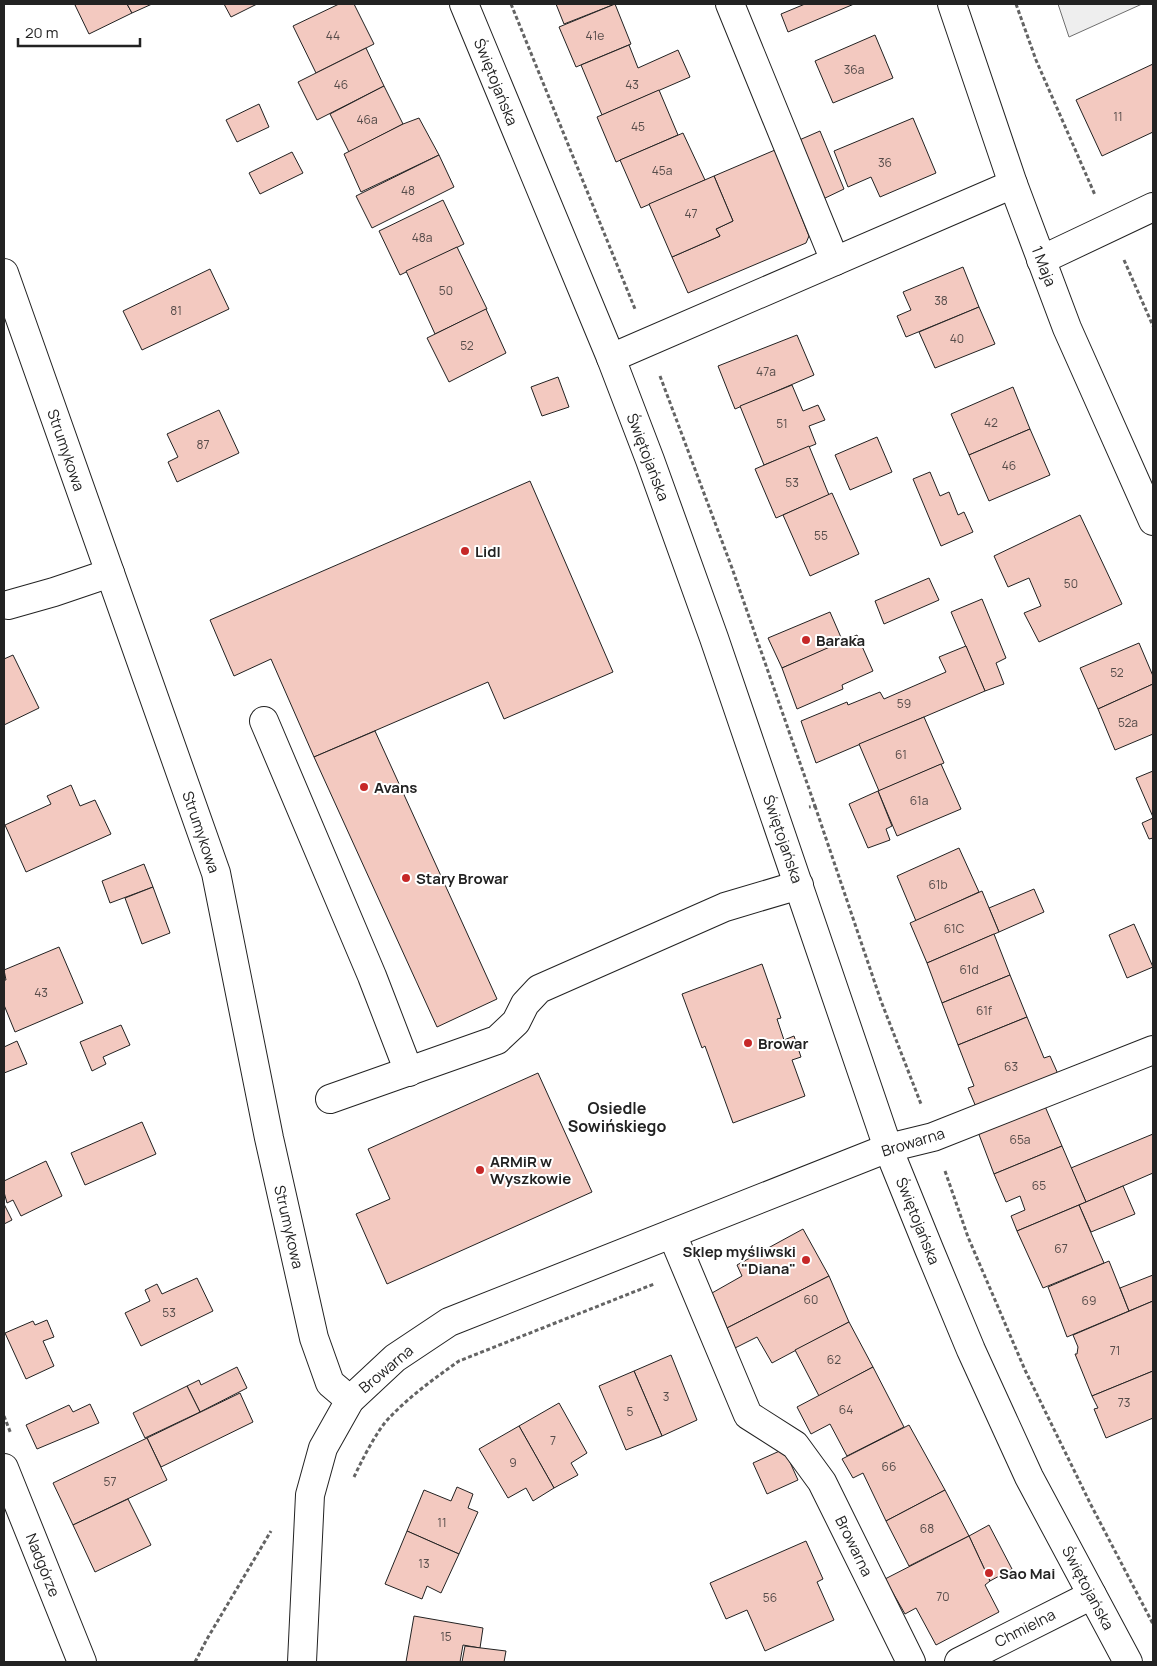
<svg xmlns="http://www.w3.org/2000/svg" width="1157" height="1666" viewBox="0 0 1157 1666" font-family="Manrope,sans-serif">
<rect width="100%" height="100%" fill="#fff"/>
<!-- green -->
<polygon fill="#eee" stroke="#6f6f6f" points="1058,4 1142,4 1069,37"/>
<!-- building -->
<g fill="#f3c9c0" stroke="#222">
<polygon points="78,4 127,4 132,13 89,34 75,5"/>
<polygon points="127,4 152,4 132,13"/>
<polygon points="224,4 257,4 231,17"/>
<polygon points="339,4 354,4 374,44 316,73 293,26"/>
<polygon points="556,4 615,4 564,24"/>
<polygon points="615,4 631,44 576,67 559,27"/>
<polygon points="805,4 854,4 788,32 781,14"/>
<polygon points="875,35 893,78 833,103 815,61"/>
<polygon points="629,45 638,68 678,50 690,77 602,115 581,65"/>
<polygon points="366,48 384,86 317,120 298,82"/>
<polygon points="1153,64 1153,132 1102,156 1076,100"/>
<polygon points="384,86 403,124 349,152 330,114"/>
<polygon points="659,90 678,135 616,162 597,117"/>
<polygon points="259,104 269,127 237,142 226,120"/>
<polygon points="419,118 439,155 361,192 344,154 403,124"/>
<polygon points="913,118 936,173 880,197 871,177 848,187 834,151"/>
<polygon points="820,131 844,189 821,200 797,141"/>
<polygon points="683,133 705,180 641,208 620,160"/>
<polygon points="775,150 809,236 806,243 688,293 672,257 720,236 716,229 733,221 714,176"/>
<polygon points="292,152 303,173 260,194 249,173"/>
<polygon points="439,155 454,187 372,228 356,196"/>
<polygon points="714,176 733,221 716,229 720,236 672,257 649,204"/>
<polygon points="443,200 464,244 400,275 379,231"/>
<polygon points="457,247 487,309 435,334 406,271"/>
<polygon points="963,267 979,307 906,337 897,316 911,310 903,292"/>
<polygon points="210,269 229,309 142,350 123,311"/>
<polygon points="979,307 995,344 935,368 919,332"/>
<polygon points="486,309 506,353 449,382 427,338"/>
<polygon points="797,335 814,375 735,409 718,366"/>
<polygon points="558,377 569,407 542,416 531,387"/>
<polygon points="792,385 803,411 818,405 825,420 809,426 816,444 764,465 740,406"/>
<polygon points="1013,387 1030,429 969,455 951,414"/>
<polygon points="219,410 239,453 177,482 168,462 178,457 167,434"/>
<polygon points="1030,429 1050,475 989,501 969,455"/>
<polygon points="877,437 892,472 850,490 835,455"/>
<polygon points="809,446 829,495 776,518 755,469"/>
<polygon points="930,472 940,496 949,492 958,515 964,512 973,532 941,546 913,479"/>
<polygon points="530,481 613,672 504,719 488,682 314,757 271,659 234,676 210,620"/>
<polygon points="832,493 859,554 810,576 783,515"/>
<polygon points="1080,515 1122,604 1039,642 1024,613 1041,606 1029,578 1008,587 994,556"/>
<polygon points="929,578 939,600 884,624 875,601"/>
<polygon points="982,599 1006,658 996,663 1004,684 985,691 951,612"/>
<polygon points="830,612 843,642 782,668 768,638"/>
<polygon points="857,635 873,671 842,685 843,689 797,709 782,668"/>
<polygon points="1139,643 1153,676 1153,684 1098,709 1080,668"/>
<polygon points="966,646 985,691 816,763 801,721 847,702 848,705 880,692 884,699 946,672 939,657"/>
<polygon points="13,655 39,708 4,725 4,659"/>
<polygon points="1153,684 1153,734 1115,750 1098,709"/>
<polygon points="924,717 944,763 879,791 859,744"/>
<polygon points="375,731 497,999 437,1027 314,757"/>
<polygon points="941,764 961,809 897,836 878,791"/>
<polygon points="1153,771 1153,817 1136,778"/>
<polygon points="71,785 80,806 95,800 111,834 26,872 5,825 51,804 47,796"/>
<polygon points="878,791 892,826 886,829 890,840 868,848 849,804"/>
<polygon points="1153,818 1153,838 1149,839 1142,823"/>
<polygon points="959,848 979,892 916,921 897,876"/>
<polygon points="144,864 153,887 110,903 102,881"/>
<polygon points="153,887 170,933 142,944 125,898"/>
<polygon points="1034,889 1044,912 999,932 989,908"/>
<polygon points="982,891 999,932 927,963 910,923"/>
<polygon points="1134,924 1153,967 1127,978 1109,935"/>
<polygon points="994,934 1010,975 942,1003 927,963"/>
<polygon points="59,947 83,1003 15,1032 4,1005 4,980 6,980 4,970"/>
<polygon points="762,964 781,1018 777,1019 784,1040 794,1036 801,1057 792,1060 805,1096 733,1123 705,1046 702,1048 682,994"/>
<polygon points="1010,975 1027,1017 958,1045 942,1003"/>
<polygon points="1027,1017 1044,1058 1050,1056 1058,1074 976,1107 968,1088 974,1086 958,1045"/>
<polygon points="121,1025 130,1045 103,1057 106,1064 92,1071 80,1042"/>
<polygon points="17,1041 27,1064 4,1073 4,1047"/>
<polygon points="538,1073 592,1192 387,1284 356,1214 390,1199 368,1149"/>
<polygon points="1044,1104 1062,1146 994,1174 978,1132"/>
<polygon points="142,1122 156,1154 85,1185 71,1153"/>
<polygon points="1153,1134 1153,1173 1086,1202 1071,1168"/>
<polygon points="1062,1146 1086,1202 1017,1231 1011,1216 1025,1210 1020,1196 1006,1202 994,1174"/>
<polygon points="46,1161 62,1196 21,1216 13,1200 7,1203 4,1192 4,1181"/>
<polygon points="1123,1186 1135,1214 1091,1232 1079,1205"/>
<polygon points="4,1204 12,1220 4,1224"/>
<polygon points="1079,1205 1104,1263 1043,1288 1017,1231"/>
<polygon points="803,1229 829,1276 727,1328 712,1293 742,1276 737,1265"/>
<polygon points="1109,1261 1129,1311 1067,1337 1048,1287"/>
<polygon points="1153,1275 1153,1301 1129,1311 1120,1288"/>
<polygon points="829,1276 849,1322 772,1363 757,1337 735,1348 727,1328"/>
<polygon points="197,1278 213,1311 141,1346 125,1313 150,1301 145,1290 157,1284 162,1294"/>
<polygon points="1153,1301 1153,1371 1092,1396 1075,1354 1077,1354 1078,1347 1073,1335"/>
<polygon points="47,1320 54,1337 43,1341 54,1366 26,1379 5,1333 33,1321 35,1325"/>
<polygon points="849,1322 873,1367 819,1396 795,1350"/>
<polygon points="671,1355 697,1420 662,1436 634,1371"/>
<polygon points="237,1367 247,1388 200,1412 187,1386 199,1380 201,1385"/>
<polygon points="873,1367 904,1427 847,1456 830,1424 811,1434 797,1407"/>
<polygon points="634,1371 662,1436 626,1450 599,1386"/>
<polygon points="1153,1371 1153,1418 1106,1438 1094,1409 1098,1408 1092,1396"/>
<polygon points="187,1386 200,1412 145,1438 133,1413"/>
<polygon points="240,1393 253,1422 161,1467 147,1438"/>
<polygon points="559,1403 587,1453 571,1463 578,1475 554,1488 519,1426"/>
<polygon points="90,1404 99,1423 37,1449 26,1425 69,1405 73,1412"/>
<polygon points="909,1425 945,1490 886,1521 863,1473 853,1478 842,1459"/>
<polygon points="519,1426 554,1488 533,1501 526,1488 508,1498 479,1449"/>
<polygon points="147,1438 167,1480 73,1525 53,1483"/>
<polygon points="784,1449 798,1480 767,1494 753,1463"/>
<polygon points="457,1487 473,1494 468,1508 478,1512 459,1554 407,1531 424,1490 451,1501"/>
<polygon points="945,1490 969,1536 909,1566 886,1521"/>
<polygon points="128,1499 151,1545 95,1572 73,1525"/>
<polygon points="989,1525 1012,1569 990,1581 969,1536"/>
<polygon points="407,1531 459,1554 441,1593 427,1586 422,1599 385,1584"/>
<polygon points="969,1536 990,1581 985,1585 999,1612 936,1645 916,1608 905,1614 885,1579"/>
<polygon points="806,1541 823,1579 817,1582 834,1620 765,1651 747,1610 726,1619 710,1583"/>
<polygon points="414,1616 483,1628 480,1648 463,1645 460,1662 406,1662"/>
<polygon points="465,1646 506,1651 504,1662 462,1662"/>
</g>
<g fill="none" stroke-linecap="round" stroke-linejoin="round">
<defs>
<g id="minor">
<polyline points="464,4 611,358 650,460 714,638 888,1148 929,1249 971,1350 1029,1477 1128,1662"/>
<polyline points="730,4 835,261"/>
<polyline points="952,4 1013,184 1067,328 1153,521"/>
<polyline points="1041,260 1153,207"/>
<polyline points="4,273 216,873 269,1138 314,1338 330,1383 350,1400"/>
<polyline points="611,358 1013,184"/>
<polyline points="8,605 54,592 110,573"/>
<polyline points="264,721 372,976 409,1072"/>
<polyline points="330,1099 497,1040 516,1022 525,1004 539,989 725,907 799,885"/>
<polyline points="672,1234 748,1415 795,1445 822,1482 911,1662"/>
<polyline points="4,1468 82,1662"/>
<polyline points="302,1662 310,1495 323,1448 350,1400 395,1358 449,1322 888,1148 933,1137 1153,1050"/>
<polyline points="959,1662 1092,1595"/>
</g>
</defs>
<!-- minor casing -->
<use href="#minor" stroke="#222" stroke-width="30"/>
<!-- path -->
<g stroke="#646464" stroke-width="3" stroke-dasharray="4 2.5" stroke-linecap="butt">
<polyline points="511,4 635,309"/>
<polyline points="1016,4 1036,60 1095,195"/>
<polyline points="1124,260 1153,326"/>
<polyline points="660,376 732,568 815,806 809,807"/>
<polyline points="815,806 881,1001 921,1104"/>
<polyline points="945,1171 968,1237 1025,1370 1091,1505 1153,1624"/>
<polyline points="4,1416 11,1434"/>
<path d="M354,1477C362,1460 377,1430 390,1417C410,1396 435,1378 459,1361L654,1284"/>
<polyline points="195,1662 207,1639 271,1531"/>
</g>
<!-- minor -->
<use href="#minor" stroke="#fff" stroke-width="28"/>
</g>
<!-- markers -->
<g fill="#c62828" stroke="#fff" stroke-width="2">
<circle cx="465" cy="551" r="5"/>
<circle cx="806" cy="640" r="5"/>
<circle cx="364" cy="787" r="5"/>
<circle cx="406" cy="878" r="5"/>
<circle cx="748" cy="1043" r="5"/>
<circle cx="480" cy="1170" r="5"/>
<circle cx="806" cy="1260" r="5"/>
<circle cx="989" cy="1573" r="5"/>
</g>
<g text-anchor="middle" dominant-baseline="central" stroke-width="4" stroke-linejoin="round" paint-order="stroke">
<!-- number labels -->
<g font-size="12" fill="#564c4a">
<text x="333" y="35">44</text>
<text x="595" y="35">41e</text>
<text x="854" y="69">36a</text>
<text x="341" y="84">46</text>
<text x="632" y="84">43</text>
<text x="1118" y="116">11</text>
<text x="367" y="119">46a</text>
<text x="638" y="126">45</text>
<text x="885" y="162">36</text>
<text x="662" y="170">45a</text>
<text x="408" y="190">48</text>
<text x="691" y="213">47</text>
<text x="422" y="237">48a</text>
<text x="446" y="290">50</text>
<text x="941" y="300">38</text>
<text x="176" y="310">81</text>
<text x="957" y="338">40</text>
<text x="467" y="345">52</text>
<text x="766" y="371">47a</text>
<text x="991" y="422">42</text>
<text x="782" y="423">51</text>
<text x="203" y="444">87</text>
<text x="1009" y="465">46</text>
<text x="792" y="482">53</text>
<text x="821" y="535">55</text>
<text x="1071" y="583">50</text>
<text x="1117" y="672">52</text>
<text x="904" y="703">59</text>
<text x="1128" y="722">52a</text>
<text x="901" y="754">61</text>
<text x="919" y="800">61a</text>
<text x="938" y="884">61b</text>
<text x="954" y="928">61C</text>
<text x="969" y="969">61d</text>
<text x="41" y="992">43</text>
<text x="984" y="1010">61f</text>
<text x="1011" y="1066">63</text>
<text x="1020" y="1139">65a</text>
<text x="1039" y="1185">65</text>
<text x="1061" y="1248">67</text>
<text x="811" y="1299">60</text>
<text x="1089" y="1300">69</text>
<text x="169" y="1312">53</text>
<text x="1115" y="1350">71</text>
<text x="834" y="1359">62</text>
<text x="666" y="1396">3</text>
<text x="1124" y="1402">73</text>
<text x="846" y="1409">64</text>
<text x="630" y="1411">5</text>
<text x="553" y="1440">7</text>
<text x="513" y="1462">9</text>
<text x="889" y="1466">66</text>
<text x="110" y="1481">57</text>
<text x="442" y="1522">11</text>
<text x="927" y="1528">68</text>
<text x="424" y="1563">13</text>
<text x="943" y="1596">70</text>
<text x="770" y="1597">56</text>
<text x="446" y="1636">15</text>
</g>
<!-- street labels -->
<g font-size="15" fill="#222" stroke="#fff">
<text transform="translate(496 82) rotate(68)">Świętojańska</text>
<text transform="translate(1044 266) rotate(69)">1 Maja</text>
<text transform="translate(66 450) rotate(71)">Strumykowa</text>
<text transform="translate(648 457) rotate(69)">Świętojańska</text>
<text transform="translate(201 832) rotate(71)">Strumykowa</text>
<text transform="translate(783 839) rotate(71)">Świętojańska</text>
<text transform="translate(913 1142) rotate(-17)">Browarna</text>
<text transform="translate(918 1221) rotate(68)">Świętojańska</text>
<text transform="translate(289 1227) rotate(77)">Strumykowa</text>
<text transform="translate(386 1369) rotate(-40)">Browarna</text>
<text transform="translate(854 1546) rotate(64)">Browarna</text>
<text transform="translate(43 1565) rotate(68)">Nadgórze</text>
<text transform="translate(1088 1588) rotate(62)">Świętojańska</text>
<text transform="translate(1025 1628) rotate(-27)">Chmielna</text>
</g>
<!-- poi labels -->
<g font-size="15" font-weight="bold" fill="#222" stroke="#fff" text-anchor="start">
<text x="475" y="551">Lidl</text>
<text x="816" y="640">Baraka</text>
<text x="374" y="787">Avans</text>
<text x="416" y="878">Stary Browar</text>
<text x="758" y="1043">Browar</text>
<text x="490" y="1161">ARMiR w<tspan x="490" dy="17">Wyszkowie</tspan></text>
<text x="796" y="1251" text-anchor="end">Sklep myśliwski<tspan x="796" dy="17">"Diana"</tspan></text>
<text x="999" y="1573">Sao Mai</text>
</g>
<!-- neighbourhood labels -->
<g font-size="16" font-weight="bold" fill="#222" stroke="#fff">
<text x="617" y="1108">Osiedle<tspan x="617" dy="18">Sowińskiego</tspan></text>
</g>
</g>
<!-- border -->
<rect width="1157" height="1666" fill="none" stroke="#222222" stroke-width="10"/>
<!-- scale -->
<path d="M18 38v8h122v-8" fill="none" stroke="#222222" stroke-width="2.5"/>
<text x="25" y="38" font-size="15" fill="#222222" stroke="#ffffff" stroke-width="4" paint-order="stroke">20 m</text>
</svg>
